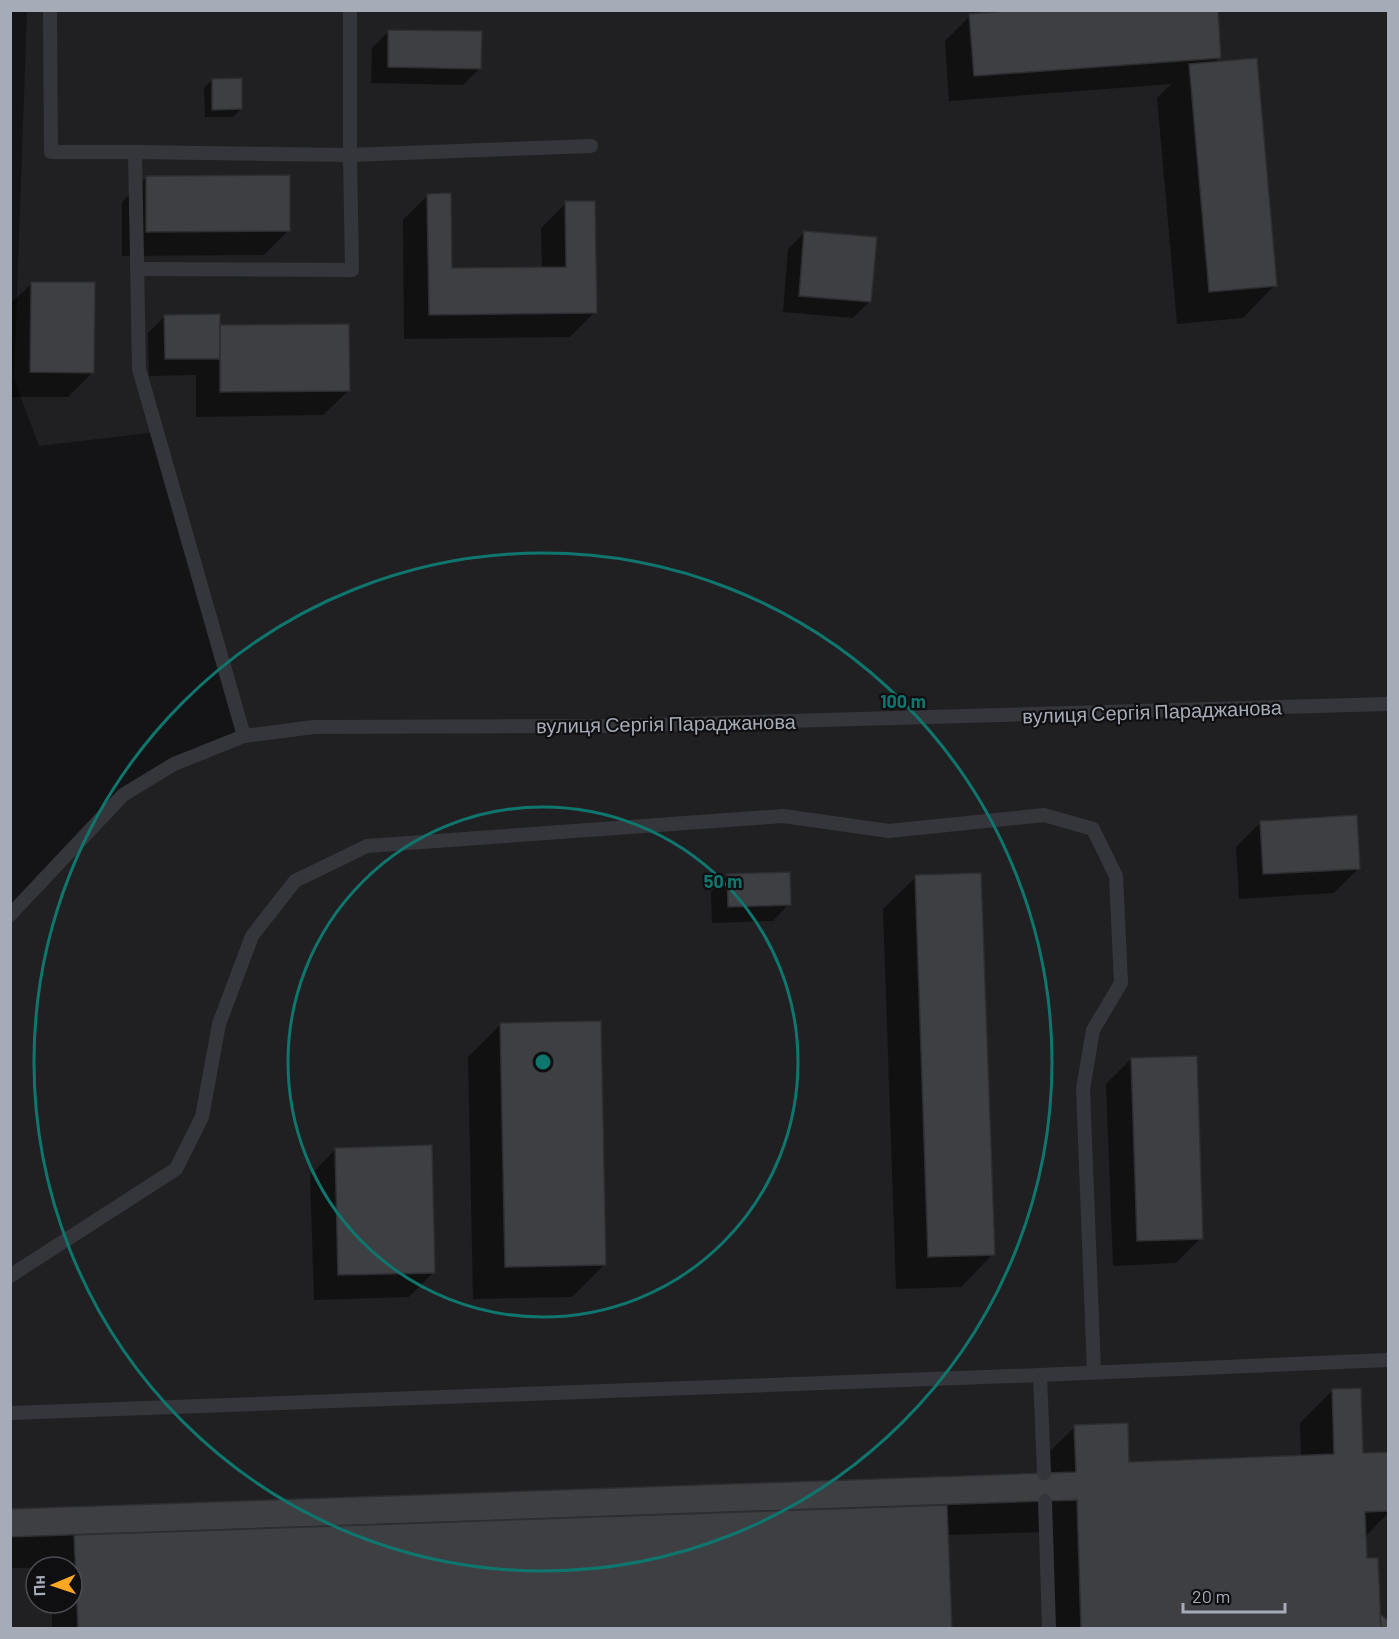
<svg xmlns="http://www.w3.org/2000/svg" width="1399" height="1639" viewBox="0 0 1399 1639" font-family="Barlow,sans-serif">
<rect width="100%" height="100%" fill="#141416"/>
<!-- built -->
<path fill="#202023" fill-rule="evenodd" d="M27,11H1388V1628H11L10,915L123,795L244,736L157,432L39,446L14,379ZM36,1567H72V1603H36Z"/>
<!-- shadow -->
<g fill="#0007">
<polygon points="970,16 1219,57 1214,63 1275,285 1243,318 1177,324 1157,98 1171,84 949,101 945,41"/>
<polygon points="389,31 480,68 463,85 371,83 372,48"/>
<polygon points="212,80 241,109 233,117 205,117 204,88"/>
<polygon points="147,177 289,230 264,255 122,256 122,202"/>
<polygon points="428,195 451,270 542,269 541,228 566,203 595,312 570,337 404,339 403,220"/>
<polygon points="805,232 870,301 853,318 783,312 788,249"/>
<polygon points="32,283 93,372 68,397 10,397 10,304"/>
<polygon points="165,316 219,329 348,391 323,415 196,417 196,375 149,376 148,333"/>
<polygon points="1261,822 1359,868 1334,893 1239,899 1236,847"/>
<polygon points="728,876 789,904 773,921 712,923 711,892"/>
<polygon points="916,877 993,1254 961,1287 896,1289 883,909"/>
<polygon points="501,1024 604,1265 572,1297 473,1299 468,1057"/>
<polygon points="1131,1059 1201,1238 1176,1263 1113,1266 1106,1084"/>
<polygon points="335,1150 434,1272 409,1297 314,1300 310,1175"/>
<polygon points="1333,1390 1362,1455 1388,1454 1388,1513 1365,1537 1365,1559 1379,1615 1388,1622 1388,1628 1048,1628 1045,1532 947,1535 950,1628 52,1628 52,1603 72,1603 72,1567 10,1568 10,1510 1043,1475 1042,1459 1075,1427 1128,1463 1301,1457 1300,1423"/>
</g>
<!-- building -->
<g fill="#3e3f43" stroke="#2e2e32" stroke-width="1.5">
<polygon points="1021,10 1218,10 1221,58 974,76 969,14"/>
<polygon points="388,30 482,31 481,69 388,67"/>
<polygon points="1257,58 1277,286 1209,292 1189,64"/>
<polygon points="242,78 242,109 212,110 212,79"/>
<polygon points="290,175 290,231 146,232 146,176"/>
<polygon points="451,193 452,268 566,267 565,201 595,201 597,313 429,315 427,194"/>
<polygon points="804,231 877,237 871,302 799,296"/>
<polygon points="31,282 95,282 94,373 30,372"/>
<polygon points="220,314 220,359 165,359 164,315"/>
<polygon points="349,324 350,391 220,392 220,325"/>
<polygon points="1357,815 1360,869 1263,874 1260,821"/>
<polygon points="790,872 791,905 728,907 727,874"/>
<polygon points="981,873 995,1255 928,1257 915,875"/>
<polygon points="601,1021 606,1265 505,1267 500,1023"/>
<polygon points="1197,1056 1203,1239 1137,1241 1131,1058"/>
<polygon points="432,1145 435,1273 338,1275 335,1148"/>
<polygon points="1361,1388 1363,1453 1388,1452 1388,1511 1365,1512 1367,1558 1378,1558 1381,1628 1081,1628 1077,1500 10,1537 10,1509 1076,1472 1074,1425 1128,1423 1129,1462 1334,1454 1332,1389"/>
<polygon points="947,1505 952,1628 78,1628 74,1535"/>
<polygon points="1380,1614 1388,1620 1388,1628 1381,1628"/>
</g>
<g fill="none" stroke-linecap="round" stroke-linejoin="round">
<!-- service -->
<g stroke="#35363b" stroke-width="14">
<polyline points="50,10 51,152 135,152"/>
<polyline points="137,269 352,270 350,155 350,10"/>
<polyline points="244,736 139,369 135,152 350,155 591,146"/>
<polyline points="10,915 123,795 174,764 244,736 314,727 613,726 1388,704"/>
<polyline points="10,1276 176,1169 202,1117 219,1024 252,936 295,881 367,846 783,816 889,831 1044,815 1093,829 1116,876 1121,983 1093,1030 1083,1089 1094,1371"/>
<polyline points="1040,1375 1044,1473"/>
<polyline points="10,1413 1040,1375 1388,1360"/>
<polyline points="1045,1501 1049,1628"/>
</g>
</g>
<!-- distance rings -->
<g fill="none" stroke="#0f766e" stroke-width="3">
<circle cx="543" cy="1062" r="255"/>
<circle cx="543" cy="1062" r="509"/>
</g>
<g text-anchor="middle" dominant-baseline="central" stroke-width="4.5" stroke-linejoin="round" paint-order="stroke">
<!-- street labels -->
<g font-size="20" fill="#a5abb7" stroke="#0f0f11">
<text transform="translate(1152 711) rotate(-2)">вулиця Сергія Параджанова</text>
<text transform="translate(666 723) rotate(-1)">вулиця Сергія Параджанова</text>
</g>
</g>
<circle cx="543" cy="1062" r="9" fill="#0f766e" stroke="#0f0f11" stroke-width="3"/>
<g font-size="18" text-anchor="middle" font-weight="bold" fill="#0f766e" stroke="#0f0f11" stroke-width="4.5" stroke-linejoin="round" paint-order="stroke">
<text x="903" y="708">100 m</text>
<text x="723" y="888">50 m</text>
</g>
<!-- border -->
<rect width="1399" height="1639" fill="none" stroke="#a5abb7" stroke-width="24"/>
<!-- north arrow -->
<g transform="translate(54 1585) rotate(268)"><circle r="28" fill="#0f0f11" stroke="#4b4d53" stroke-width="1.5"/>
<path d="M0-4.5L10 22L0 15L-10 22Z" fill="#fca825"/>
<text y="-9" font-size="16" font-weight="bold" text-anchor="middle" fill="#a5abb7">Пн</text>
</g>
<!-- scale -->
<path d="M1183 1603v9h102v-9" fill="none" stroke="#a5abb7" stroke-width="3"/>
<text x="1192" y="1603" font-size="18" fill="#a5abb7" stroke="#0f0f11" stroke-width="4.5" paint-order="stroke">20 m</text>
</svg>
